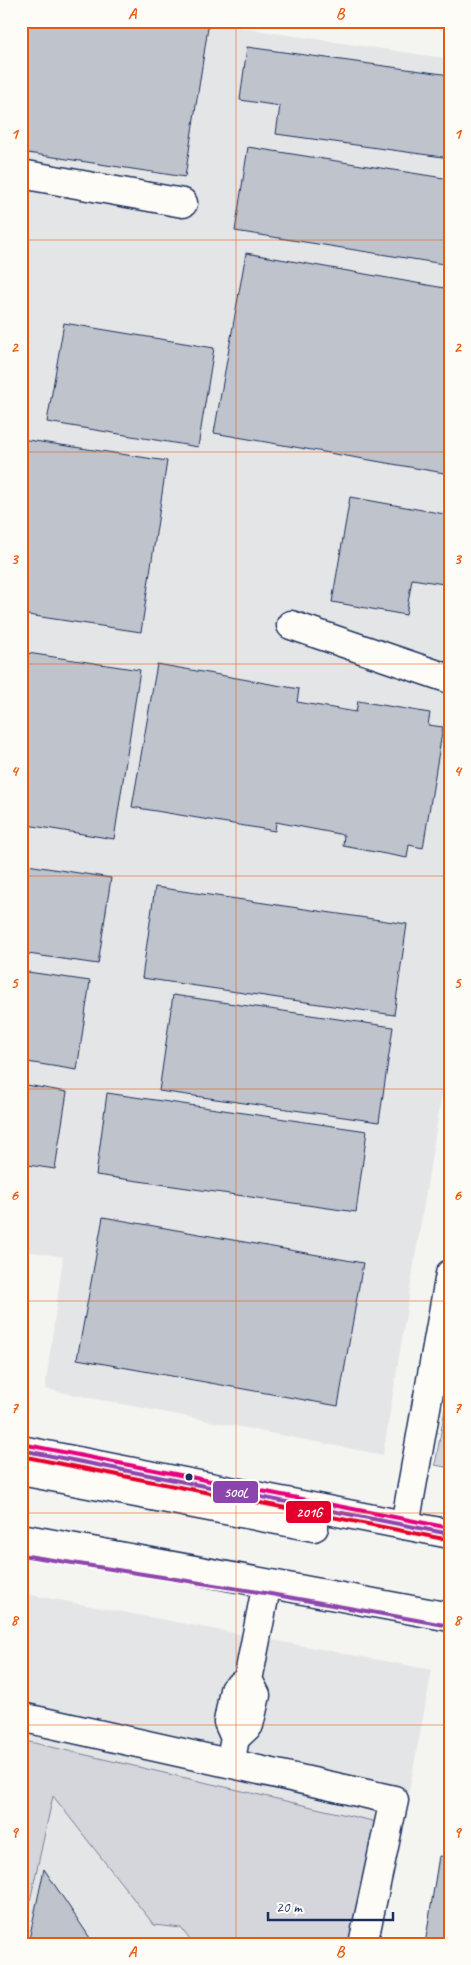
<svg xmlns="http://www.w3.org/2000/svg" width="471" height="1965" viewBox="0 0 471 1965" font-family="Caveat,sans-serif">
<rect width="100%" height="100%" fill="#f4f4f1"/>
<filter id="ink" filterUnits="userSpaceOnUse"><feTurbulence type="fractalNoise" baseFrequency=".02" numOctaves="2"/><feDisplacementMap in="SourceGraphic" scale="10" xChannelSelector="R" yChannelSelector="G"/><feConvolveMatrix kernelMatrix="1 2 1 2 8 2 1 2 1" color-interpolation-filters="sRGB"/></filter>
<g filter="url(#ink)">
<!-- built -->
<g fill="#e4e5e6">
<polygon points="21,21 229,21 228,26 450,59 450,1044 383,1455 45,1389 63,1257 21,1250"/>
<polygon points="21,1593 432,1670 380,1944 21,1944"/>
</g>
<!-- green -->
<g fill="#d4d6db" stroke="#78829c">
<polygon points="450,1381 450,1468 435,1465"/>
<polygon points="21,1740 377,1822 354,1944 193,1944 181,1928 154,1925 53,1796 21,1942"/>
</g>
<!-- building -->
<g fill="#bfc3cc" stroke="#1b2f5e">
<polygon points="21,21 209,21 185,177 21,152"/>
<polygon points="247,47 450,75 450,158 276,134 280,106 240,100"/>
<polygon points="248,147 450,179 450,265 235,231"/>
<polygon points="246,253 450,289 450,474 214,433"/>
<polygon points="64,323 214,348 198,447 47,422"/>
<polygon points="21,439 167,461 141,632 21,614"/>
<polygon points="350,497 450,515 450,585 412,579 406,615 332,602"/>
<polygon points="21,652 140,670 114,839 21,824"/>
<polygon points="157,664 299,689 297,702 356,712 358,701 430,713 428,725 443,727 423,848 409,845 407,858 343,846 344,835 276,822 275,831 132,807"/>
<polygon points="21,864 111,878 98,964 21,953"/>
<polygon points="155,887 407,924 394,1015 142,978"/>
<polygon points="21,971 90,981 77,1070 21,1061"/>
<polygon points="173,995 393,1027 379,1122 159,1091"/>
<polygon points="21,1084 67,1092 55,1169 21,1164"/>
<polygon points="107,1093 367,1131 356,1212 96,1175"/>
<polygon points="103,1217 363,1263 338,1406 77,1359"/>
<polygon points="439,1856 450,1857 450,1944 425,1944"/>
<polygon points="44,1869 94,1944 28,1944"/>
</g>
<g fill="none" stroke-linecap="round" stroke-linejoin="round">
<defs>
<g id="minor">
<polyline points="21,174 183,203"/>
<polyline points="291,625 450,679"/>
<polyline points="405,1525 450,1274"/>
<polyline points="21,1717 394,1800 363,1944"/>
<polyline points="235,1738 249,1725 256,1695 248,1680 265,1593"/>
<polyline points="232,1754 235,1738 228,1722 234,1690 248,1680"/>
</g>
<g id="major">
<polyline points="21,1450 450,1534"/>
<polyline points="21,1471 314,1527"/>
<polyline points="21,1538 450,1617"/>
</g>
</defs>
<!-- minor casing -->
<use href="#minor" stroke="#1b2f5e" stroke-width="31"/>
<!-- major casing -->
<use href="#major" stroke="#1b2f5e" stroke-width="31"/>
<!-- minor -->
<use href="#minor" stroke="#fdfcf7" stroke-width="28"/>
<!-- major -->
<use href="#major" stroke="#fdfcf7" stroke-width="28"/>
<defs>
<g id="bus-1">
<polyline points="21,1450 450,1534"/>
<polyline points="21,1555 265,1593 450,1626"/>
</g>
<polyline id="bus-2" points="21,1456 449,1540"/>
<polyline id="bus-3" points="22,1444 450,1528"/>
</defs>
<!-- bus-1 casing -->
<use href="#bus-1" stroke="#fdfcf7" stroke-width="8"/>
<!-- bus-2 casing -->
<use href="#bus-2" stroke="#fdfcf7" stroke-width="8"/>
<!-- bus-3 casing -->
<use href="#bus-3" stroke="#fdfcf7" stroke-width="8"/>
<!-- bus-1 -->
<use href="#bus-1" stroke="#8e44ad" stroke-width="4"/>
<!-- bus-2 -->
<use href="#bus-2" stroke="#e4002b" stroke-width="4"/>
<!-- bus-3 -->
<use href="#bus-3" stroke="#e5007d" stroke-width="4"/>
</g>
</g>
<!-- grid -->
<path fill="none" stroke="#e8590c" stroke-width="1" stroke-opacity="0.55" d="M236,21V1944M21,240H450M21,452H450M21,664H450M21,876H450M21,1089H450M21,1301H450M21,1513H450M21,1725H450"/>
<!-- markers -->
<circle fill="#1b2f5e" stroke="#fdfcf7" stroke-width="2" cx="189" cy="1477" r="4.5"/>
<g stroke="#fdfcf7" stroke-width="2">
<rect x="212" y="1480" width="47" height="24" rx="5" fill="#8e44ad"/>
<rect x="285" y="1500" width="47" height="24" rx="5" fill="#e4002b"/>
</g>
<g font-size="14" text-anchor="middle" font-weight="bold" fill="#fff">
<text x="236" y="1497">500L</text>
<text x="309" y="1517">201G</text>
</g>
<!-- margin -->
<rect width="471" height="1965" fill="none" stroke="#fdfcf7" stroke-width="55"/>
<!-- scale -->
<path d="M268 1912v8h125v-8" fill="none" stroke="#1b2f5e" stroke-width="2.5"/>
<text x="276" y="1912" font-size="15" fill="#1b2f5e" stroke="#fdfcf7" stroke-width="4" paint-order="stroke">20 m</text>
<rect x="28" y="28" width="416" height="1910" fill="none" stroke="#e8590c" stroke-width="2"/>
<g font-size="16" text-anchor="middle" font-weight="bold" fill="#e8590c">
<text x="132" y="19">A</text>
<text x="340" y="19">B</text>
<text x="14" y="139">1</text>
<text x="457" y="139">1</text>
<text x="14" y="352">2</text>
<text x="457" y="352">2</text>
<text x="14" y="564">3</text>
<text x="457" y="564">3</text>
<text x="14" y="776">4</text>
<text x="457" y="776">4</text>
<text x="14" y="988">5</text>
<text x="457" y="988">5</text>
<text x="14" y="1200">6</text>
<text x="457" y="1200">6</text>
<text x="14" y="1413">7</text>
<text x="457" y="1413">7</text>
<text x="14" y="1625">8</text>
<text x="457" y="1625">8</text>
<text x="14" y="1837">9</text>
<text x="457" y="1837">9</text>
<text x="132" y="1957">A</text>
<text x="340" y="1957">B</text>
</g>
</svg>
